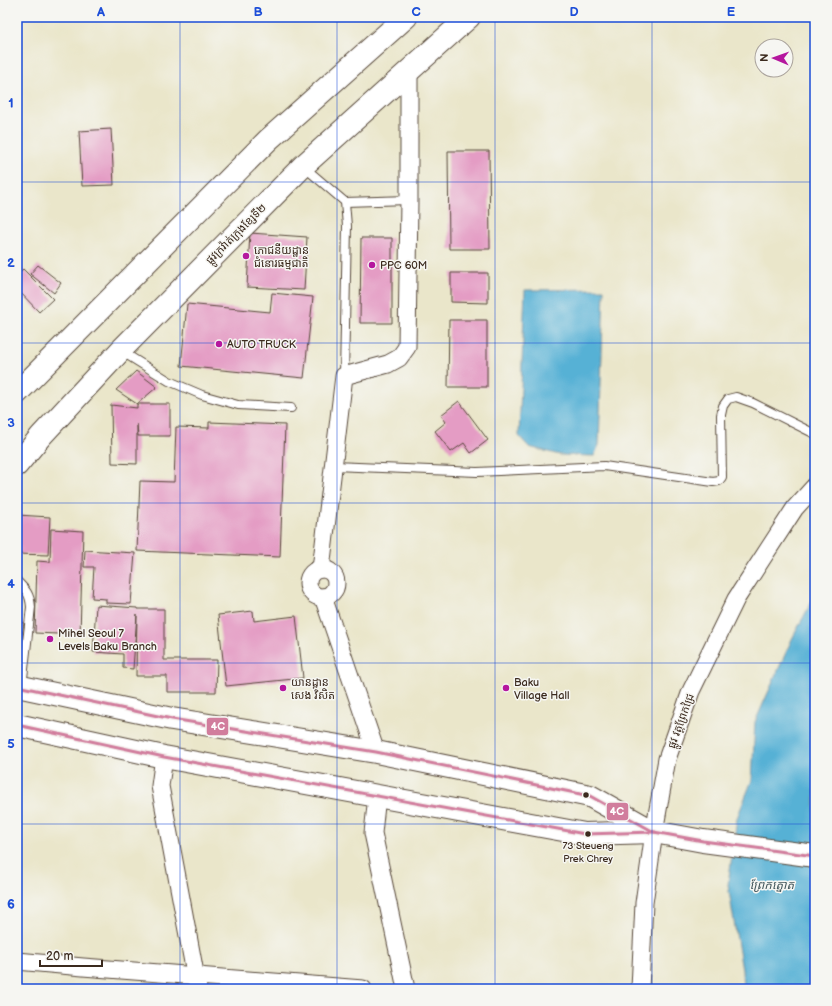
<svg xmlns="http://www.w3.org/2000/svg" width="832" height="1006" viewBox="0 0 832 1006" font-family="'Balsamiq Sans','Noto Sans Khmer',sans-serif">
<rect width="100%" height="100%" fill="#f6f6f2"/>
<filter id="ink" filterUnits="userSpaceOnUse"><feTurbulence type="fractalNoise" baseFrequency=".025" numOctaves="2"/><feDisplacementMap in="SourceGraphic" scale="8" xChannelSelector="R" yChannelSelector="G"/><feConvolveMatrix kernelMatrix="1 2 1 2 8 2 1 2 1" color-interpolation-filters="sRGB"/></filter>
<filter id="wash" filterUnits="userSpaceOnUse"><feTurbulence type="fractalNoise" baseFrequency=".012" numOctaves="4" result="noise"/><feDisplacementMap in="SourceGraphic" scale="16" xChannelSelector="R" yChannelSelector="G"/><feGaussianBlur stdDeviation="0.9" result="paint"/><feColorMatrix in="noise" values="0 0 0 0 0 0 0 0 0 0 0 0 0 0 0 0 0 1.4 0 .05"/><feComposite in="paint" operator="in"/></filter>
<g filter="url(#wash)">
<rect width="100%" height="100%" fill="#eae6ca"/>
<!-- water -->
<g fill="#57b1d5" stroke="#496e7a">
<polygon points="604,289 599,445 594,456 560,455 529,447 519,436 525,290"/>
<polygon points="815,595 815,989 743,989 742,970 728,885 737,818 752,780 755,722 792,639"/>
</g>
<g id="blocks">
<!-- building -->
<g fill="#e49cc4">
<polygon points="111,129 114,185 82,186 79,131"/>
<polygon points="448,151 489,151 490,249 449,249"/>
<polygon points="250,233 307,237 304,290 247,287"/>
<polygon points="361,238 392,238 392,323 360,323"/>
<polygon points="38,265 61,283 54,293 30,274"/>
<polygon points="23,269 53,299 39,312 17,289 17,275"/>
<polygon points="451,273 488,273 488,303 451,302"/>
<polygon points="272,293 313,297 304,378 181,366 187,304 270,312"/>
<polygon points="449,320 487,320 487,387 448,387"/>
<polygon points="136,371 157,387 137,404 116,390"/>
<polygon points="459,401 488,440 471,453 464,443 451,452 435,431 446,422 441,415"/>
<polygon points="137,404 170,404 170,436 138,436 137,424 137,464 112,463 111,405 137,408"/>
<polygon points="209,422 285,425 280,557 137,551 140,481 174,482 176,427 209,428"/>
<polygon points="17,515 50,517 48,555 17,554"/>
<polygon points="51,529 83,531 80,635 35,633 37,561 50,562"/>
<polygon points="85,550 135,553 131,604 106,603 106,599 92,598 94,567 84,567"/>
<polygon points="96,605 137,608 137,609 164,609 164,660 217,660 216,692 167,692 167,676 136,676 137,614 133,669 123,668 123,654 93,652"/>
<polygon points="253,611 254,621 296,616 303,678 226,686 218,615"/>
<polygon points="17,622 24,623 20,646 17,646"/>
</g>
</g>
</g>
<g filter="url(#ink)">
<use href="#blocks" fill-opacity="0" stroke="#554638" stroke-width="1"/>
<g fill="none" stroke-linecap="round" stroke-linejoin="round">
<defs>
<g id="service">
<polyline points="303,166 345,202 347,226 344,376"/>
<polyline points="345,202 409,200"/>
<polyline points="121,351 169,381 202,395 238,405 291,408"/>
<polyline points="334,466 477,472 604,466 713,482 719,481 722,477 721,415 723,406 728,399 736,397 753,403 815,434"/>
<path d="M17,581C26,590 30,594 31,607L22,687"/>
</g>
<g id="minor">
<polyline points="321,569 344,376 388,364 399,358 407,347 409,200 409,70"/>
<circle cx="322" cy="583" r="14"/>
<polyline points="323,597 376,752"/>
<polyline points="164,757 160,786 198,989"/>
<polyline points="377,796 373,833 406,989"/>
<polyline points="17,961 83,967 363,989"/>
<polyline points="640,989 644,903 654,832 667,759 691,691 736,599 795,508 815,486"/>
</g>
<g id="primary">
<polyline points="17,393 268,140 406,17"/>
<polyline points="17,465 41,436 121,350 303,166 469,17"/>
<polyline points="17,686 172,719 376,752 590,796 654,832"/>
<polyline points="17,725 164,757 585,834 654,832 703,841 815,856"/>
</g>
</defs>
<!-- service casing -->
<use href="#service" stroke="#554638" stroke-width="10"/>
<!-- minor casing -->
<use href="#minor" stroke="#554638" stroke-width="19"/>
<!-- primary casing -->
<use href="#primary" stroke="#554638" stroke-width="24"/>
<!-- service -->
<use href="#service" stroke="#fff" stroke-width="8"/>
<!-- minor -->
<use href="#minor" stroke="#fff" stroke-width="17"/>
<!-- primary -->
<use href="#primary" stroke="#fff" stroke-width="22"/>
<defs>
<g id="bus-1">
<polyline points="17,686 172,719 376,752 590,796 654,832 703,841 815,856"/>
<polyline points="17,725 164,757 585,834 655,832"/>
</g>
</defs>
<!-- bus-1 casing -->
<use href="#bus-1" stroke="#f6f6f2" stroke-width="6"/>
<!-- bus-1 -->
<use href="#bus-1" stroke="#d17d9d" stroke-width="3"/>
</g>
</g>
<!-- grid -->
<path fill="none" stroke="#1d4ed8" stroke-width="1" stroke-opacity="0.55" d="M180,17V989M337,17V989M495,17V989M652,17V989M17,182H815M17,343H815M17,503H815M17,663H815M17,824H815"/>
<!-- markers -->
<g fill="#b5179e" stroke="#f6f6f2" stroke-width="1.5">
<circle cx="246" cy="256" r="4"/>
<circle cx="372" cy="265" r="4"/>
<circle cx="219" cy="344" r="4"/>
<circle cx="50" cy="639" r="4"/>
<circle cx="283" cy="688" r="4"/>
<circle cx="506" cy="688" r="4"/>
</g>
<g fill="#3b2a1e" stroke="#f6f6f2" stroke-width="1.5">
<circle cx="586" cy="795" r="3.5"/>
<circle cx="588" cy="834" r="3.5"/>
</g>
<g text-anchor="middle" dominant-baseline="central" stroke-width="3" stroke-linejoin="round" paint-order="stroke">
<!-- bus labels -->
<g font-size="10" fill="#3b2a1e" stroke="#f6f6f2">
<text x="588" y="846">73 Steueng<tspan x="588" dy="13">Prek Chrey</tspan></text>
</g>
<!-- street labels -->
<g font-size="11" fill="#3b2a1e" stroke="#f6f6f2">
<text transform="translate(236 234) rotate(-45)">ផ្លូវក្រវ៉ាត់ក្រុងខ្សែទី២</text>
<text transform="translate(681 721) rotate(-70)">ផ្លូវ វត្តព្រែកជ្រៃ</text>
</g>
<!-- poi labels -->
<g font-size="11" fill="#3b2a1e" stroke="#f6f6f2" text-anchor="start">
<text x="254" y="250">ភោជនីយដ្ឋាន<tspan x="254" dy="13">ជំនោរធម្មជាតិ</tspan></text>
<text x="380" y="265">PPC 60M</text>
<text x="227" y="344">AUTO TRUCK</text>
<text x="58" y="633">Mihel Seoul 7<tspan x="58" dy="13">Levels Baku Branch</tspan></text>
<text x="291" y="682">យានដ្ឋាន<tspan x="291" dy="13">សេង វិសិត</tspan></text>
<text x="514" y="682">Baku<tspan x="514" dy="13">Village Hall</tspan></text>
</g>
<!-- water labels -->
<g font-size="12" font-style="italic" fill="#45595e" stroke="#f6f6f2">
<text x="772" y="885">ព្រែកត្នោត</text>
</g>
</g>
<g stroke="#f6f6f2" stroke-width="1.5">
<rect x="206" y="717" width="23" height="19" rx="4" fill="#d17d9d"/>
<rect x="606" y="802" width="23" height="19" rx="4" fill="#d17d9d"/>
</g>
<g font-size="11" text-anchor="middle" font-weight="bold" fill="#fff">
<text x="218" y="730">4C</text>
<text x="617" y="815">4C</text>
</g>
<!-- margin -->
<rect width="832" height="1006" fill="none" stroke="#f6f6f2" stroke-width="44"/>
<!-- north arrow -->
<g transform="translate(774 58) rotate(272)"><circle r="19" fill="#f6f6f2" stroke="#aba49d"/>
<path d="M0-3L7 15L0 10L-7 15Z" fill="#b5179e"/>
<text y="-6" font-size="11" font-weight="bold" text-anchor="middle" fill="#3b2a1e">N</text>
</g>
<!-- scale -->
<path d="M40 960v6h62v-6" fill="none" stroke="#3b2a1e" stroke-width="2"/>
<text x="46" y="960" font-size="12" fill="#3b2a1e" stroke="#f6f6f2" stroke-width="3" paint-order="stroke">20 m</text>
<rect x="22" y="22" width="788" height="962" fill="none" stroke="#1d4ed8" stroke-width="1.5"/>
<g font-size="13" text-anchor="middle" font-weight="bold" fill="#1d4ed8">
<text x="101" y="16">A</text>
<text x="258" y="16">B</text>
<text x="416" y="16">C</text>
<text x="574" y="16">D</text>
<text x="731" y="16">E</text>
<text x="11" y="107">1</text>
<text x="11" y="267">2</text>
<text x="11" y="427">3</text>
<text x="11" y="588">4</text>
<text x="11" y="748">5</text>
<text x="11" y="908">6</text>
</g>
</svg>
